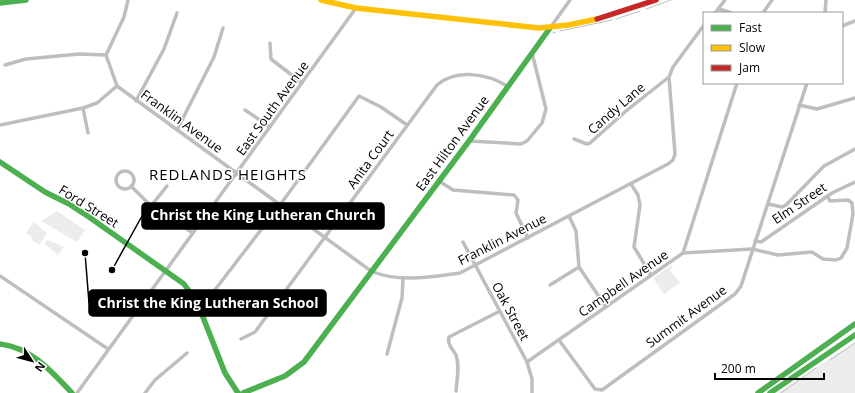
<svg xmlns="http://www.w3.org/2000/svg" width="855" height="393" viewBox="0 0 855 393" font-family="'Open Sans',sans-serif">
<rect width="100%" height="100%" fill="#fff"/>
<!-- green -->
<g fill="#ececec">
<polygon points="57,211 85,230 77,242 41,221"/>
<polygon points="34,222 47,233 39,245 32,240 34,236 33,238 26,233"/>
<polygon points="47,240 64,247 58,255 45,244"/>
<polygon points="672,265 673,267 670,270 680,283 664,294 653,278"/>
<polygon points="855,342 855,393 778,393 846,348"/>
</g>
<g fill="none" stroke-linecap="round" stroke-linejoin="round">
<!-- stream -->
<g stroke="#bfbfbf" stroke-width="1">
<polyline points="646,9 671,0"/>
<polyline points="616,19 640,11"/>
<polyline points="560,31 612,20"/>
<polyline points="553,33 556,32"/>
<polyline points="830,360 855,343"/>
<polyline points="781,393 816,368"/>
</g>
<!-- street -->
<g stroke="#bebebe" stroke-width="3.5">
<path d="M128,0L124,17L106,55L117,86L371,271C399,283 431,277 460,273L668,164L673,160L675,154L669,77L673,67L704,25"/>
<polyline points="719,9 732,13"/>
<polyline points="715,13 725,0"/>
<polyline points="763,13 772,0"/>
<polyline points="825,13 826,0"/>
<polyline points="842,26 855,21"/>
<polyline points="550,28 570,0"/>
<polyline points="270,43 271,59 302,83"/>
<polyline points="5,65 26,59 79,54 106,55"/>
<polyline points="136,101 164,49 177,13"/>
<polyline points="799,105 817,109 855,98"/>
<polyline points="83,108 88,133"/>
<polyline points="245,110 270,127"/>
<polyline points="0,125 83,108 97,103 117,86"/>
<polyline points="177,130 214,57 223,28"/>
<polyline points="574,139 587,144 590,143 626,111 669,77"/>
<polyline points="469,141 521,144 527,141 542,123 546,109 532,53"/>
<circle cx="125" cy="180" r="9"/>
<polyline points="439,181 453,190 514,195 518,200 516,213 528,238"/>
<polyline points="631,184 638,195 640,205 634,247 651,275"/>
<polyline points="131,186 151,206 193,233"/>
<polyline points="768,204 782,207 786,205 824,166 855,149"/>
<polyline points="151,206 167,186"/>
<polyline points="569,216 576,231 579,267 606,307"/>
<polyline points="755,241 761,242 832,193 855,182"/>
<polyline points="463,242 527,362 532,379 532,393"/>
<polyline points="683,253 752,249 778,255 812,252 823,259 836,260 841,258 847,248 853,214 852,203 848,200 830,201 827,196"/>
<polyline points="0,276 108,349"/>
<polyline points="550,285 579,267"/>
<polyline points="211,295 280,205 359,96 381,107 407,125"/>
<path d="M241,339L255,332L437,85C456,68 488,74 507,86"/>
<polyline points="559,340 595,389 602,390 735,294 741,286 807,83"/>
<polyline points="387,354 402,298 403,278"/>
<polyline points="527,362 683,253 737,83"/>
<path d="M456,391C457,379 460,366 456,355C453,349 447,345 449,337L500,311"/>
<polyline points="77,393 356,8"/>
<polyline points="145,393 155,380 187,353"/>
</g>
<!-- fast -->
<g stroke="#4caf50" stroke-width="5.5">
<polyline points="0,3 26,0"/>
<polyline points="0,162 45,192 69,204 89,217 184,284 197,302 225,373 238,393"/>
<path d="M0,344C32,348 51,371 72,393"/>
<polyline points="243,393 285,376 304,362 469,141 550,28"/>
<polyline points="758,393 855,324"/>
<polyline points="770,393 855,335"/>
</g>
<!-- slow -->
<polyline stroke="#ffc107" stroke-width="5.5" points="321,0 356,8 539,28 568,25 597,19"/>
<!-- jam -->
<polyline stroke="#c62828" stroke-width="5.5" points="597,19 656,0"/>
</g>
<g text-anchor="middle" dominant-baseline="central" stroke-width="3" stroke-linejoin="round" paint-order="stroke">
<!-- street labels -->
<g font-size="13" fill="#000" stroke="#fff">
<text transform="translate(272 108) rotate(-54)">East South Avenue</text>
<text transform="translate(616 108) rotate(-41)">Candy Lane</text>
<text transform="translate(182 121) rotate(36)">Franklin Avenue</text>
<text transform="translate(452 143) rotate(-54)">East Hilton Avenue</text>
<text transform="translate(370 159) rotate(-54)">Anita Court</text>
<text transform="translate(799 203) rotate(-34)">Elm Street</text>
<text transform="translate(89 206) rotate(32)">Ford Street</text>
<text transform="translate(502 239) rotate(-27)">Franklin Avenue</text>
<text transform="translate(623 283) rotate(-35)">Campbell Avenue</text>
<text transform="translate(511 311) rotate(62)">Oak Street</text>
<text transform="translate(686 316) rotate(-36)">Summit Avenue</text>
</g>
<!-- quarter labels -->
<g font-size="15" letter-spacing="1" fill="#000" stroke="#fff">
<text x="228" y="174">REDLANDS HEIGHTS</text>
</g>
</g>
<!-- callouts -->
<path fill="none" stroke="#000" stroke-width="1.5" d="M112 270L142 216M85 253L89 303"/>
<g fill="#000" stroke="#fff" stroke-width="1.5">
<circle cx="112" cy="270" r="4"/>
<circle cx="85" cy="253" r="4"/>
</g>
<g fill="#000" stroke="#000" stroke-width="1.5">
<rect x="142" y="203" width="242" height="26" rx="4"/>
<rect x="89" y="290" width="237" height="26" rx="4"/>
</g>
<g font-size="14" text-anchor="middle" font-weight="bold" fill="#fff">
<text x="263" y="220">Christ the King Lutheran Church</text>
<text x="208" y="308">Christ the King Lutheran School</text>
</g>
<!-- legend -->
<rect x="703" y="12" width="140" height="72" fill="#ffffff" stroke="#999999"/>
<rect x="711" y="25" width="20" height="6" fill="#4caf50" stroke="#999999"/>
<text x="739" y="32" font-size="12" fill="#000000">Fast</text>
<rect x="711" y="45" width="20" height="6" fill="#ffc107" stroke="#999999"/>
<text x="739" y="52" font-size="12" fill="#000000">Slow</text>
<rect x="711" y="65" width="20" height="6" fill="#c62828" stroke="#999999"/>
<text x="739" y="72" font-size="12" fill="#000000">Jam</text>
<!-- north arrow -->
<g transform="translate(32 361) rotate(126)" stroke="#ffffff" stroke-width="3" paint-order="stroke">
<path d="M0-3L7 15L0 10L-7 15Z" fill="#000000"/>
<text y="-6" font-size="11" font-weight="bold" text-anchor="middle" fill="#000000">N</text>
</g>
<!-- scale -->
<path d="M715 373v6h109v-6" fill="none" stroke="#000000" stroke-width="2"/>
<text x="721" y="373" font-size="12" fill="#000000" stroke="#ffffff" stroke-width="3" paint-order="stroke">200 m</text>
</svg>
